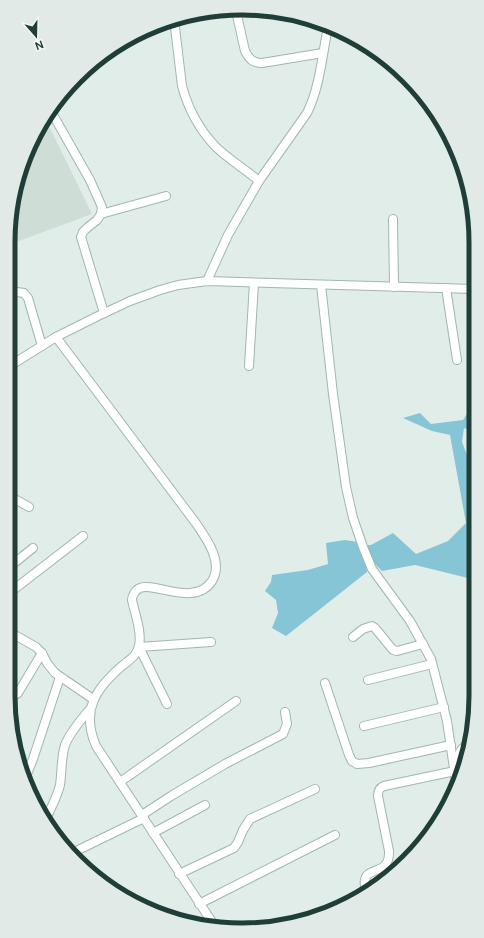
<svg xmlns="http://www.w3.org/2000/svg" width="484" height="938" viewBox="0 0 484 938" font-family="'DM Sans',sans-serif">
<rect width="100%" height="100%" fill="#e1ede8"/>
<!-- built -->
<polygon fill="#cfddd7" points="46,120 92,214 8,245 8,227 32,138"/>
<!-- water -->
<g fill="#86c5d5">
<polygon points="475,401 475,432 464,428 462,442 475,476 475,582 472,579 415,565 382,571 375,564 366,545 371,545 393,533 416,554 448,541 466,523 450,435 432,431 403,418 420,413 431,424 463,420"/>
<polygon points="345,540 358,542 366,564 367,572 286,636 272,628 278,613 276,600 265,591 271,582 272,575 308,570 328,564 326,543"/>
</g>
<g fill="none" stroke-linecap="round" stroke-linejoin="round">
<defs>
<g id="minor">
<path d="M236,11L245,51C249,59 253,63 262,63L323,53"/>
<path d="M174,19L182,86C188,108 199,129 215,146C228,159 245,169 259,181"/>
<polyline points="52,113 90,180 102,207 101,214 97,220 87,228 83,232 81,237 104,313"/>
<polyline points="101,214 166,196"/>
<polyline points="393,219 394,287"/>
<path d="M207,281L228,235L259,181L307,113C320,87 322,56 328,27"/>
<polyline points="321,285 333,394 346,487 353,518 363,547 372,569 410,621 431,659 447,721 456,782"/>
<polyline points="446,288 457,360"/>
<polyline points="8,293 17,292 24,293 28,298 42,346"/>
<path d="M56,337L195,522C206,538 224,562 212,581C199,601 173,591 155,588C150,587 144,586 140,588C135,590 132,596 132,600C135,614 142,632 139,646C137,656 129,660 122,666C95,689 81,711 96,746L214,925"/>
<polyline points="249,366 254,283"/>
<polyline points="8,367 56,337 98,316 130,301 160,290 178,285 207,281 474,289"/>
<polyline points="8,495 29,507"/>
<polyline points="8,568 33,548"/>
<polyline points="8,594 83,536"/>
<polyline points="8,631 36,647 42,653 47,663 55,673 93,699"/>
<polyline points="353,637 363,629 372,626 375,628 393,650 397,651 423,644"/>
<polyline points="368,680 432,664"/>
<polyline points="325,683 349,755 352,761 357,764 369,763 451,745"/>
<polyline points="8,692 15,695 18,693 42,653"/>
<polyline points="167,704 139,647 211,642"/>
<polyline points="364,726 444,707"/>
<polyline points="454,765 461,750 467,744"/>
<polyline points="25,779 33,759 60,677"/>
<polyline points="120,782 236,701"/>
<polyline points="142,815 171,796 225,764 283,734 287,724 285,712"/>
<path d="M46,819C51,808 57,797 60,785C62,771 61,758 65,745C70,732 81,720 90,709"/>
<polyline points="153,833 205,805"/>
<polyline points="72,853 144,818"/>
<polyline points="179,874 234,848 238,842 243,830 250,819 315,789"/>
<path d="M366,889C365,887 364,882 365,880C367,866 390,876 389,851L378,796C378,791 379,788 384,786L455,771"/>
<polyline points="199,904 335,835"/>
</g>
</defs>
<!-- minor casing -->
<use href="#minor" stroke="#a3b5b0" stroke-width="10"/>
<!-- minor -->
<use href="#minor" stroke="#fff" stroke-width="8"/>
</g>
<!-- crop -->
<path d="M0 0H484V938H0ZM242 15H242A227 227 0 0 1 469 242V696A227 227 0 0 1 242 923H242A227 227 0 0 1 15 696V242A227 227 0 0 1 242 15Z" fill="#e1eae7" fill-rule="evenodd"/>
<path fill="none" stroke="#203e38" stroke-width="5" d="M242 15H242A227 227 0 0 1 469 242V696A227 227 0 0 1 242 923H242A227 227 0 0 1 15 696V242A227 227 0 0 1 242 15Z"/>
<!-- north arrow -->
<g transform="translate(36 36) rotate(160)" stroke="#f2f9f6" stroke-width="3" paint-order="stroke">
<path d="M0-3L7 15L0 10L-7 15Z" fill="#203e38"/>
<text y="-6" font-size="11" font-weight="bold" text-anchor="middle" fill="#203e38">N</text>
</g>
</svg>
